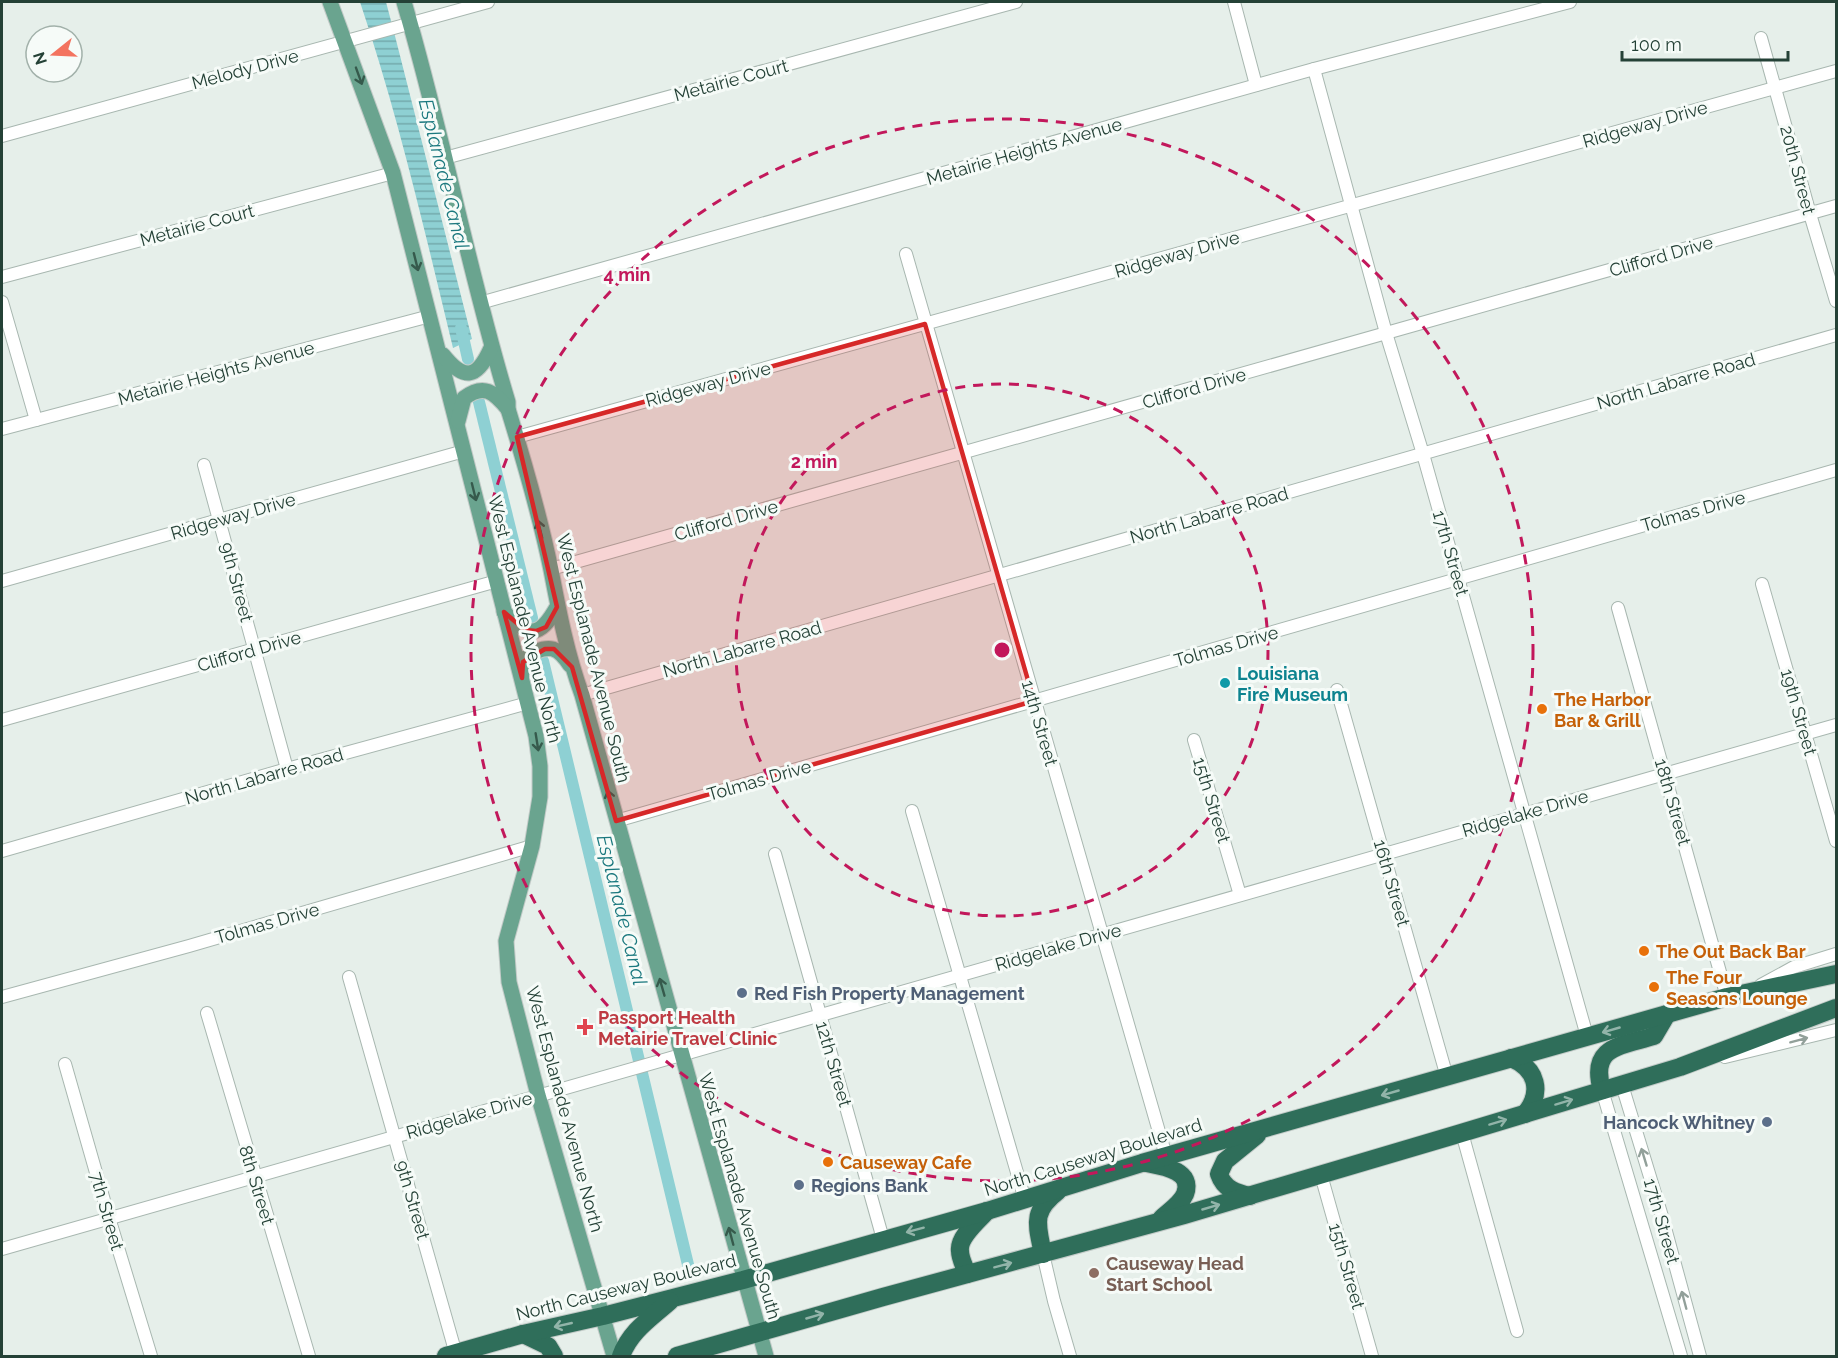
<svg xmlns="http://www.w3.org/2000/svg" width="1838" height="1358" viewBox="0 0 1838 1358" font-family="Raleway,sans-serif">
<defs>
<pattern id="water-rules" width="6" height="5" patternUnits="userSpaceOnUse" patternTransform="scale(1.5)"><rect width="6" height="5" fill="#8ed0d3"/><path d="M0 2.5h6" fill="none" stroke="#74aaac"/></pattern>
</defs>
<rect width="100%" height="100%" fill="#e6efea"/>
<!-- water -->
<path fill="url(#water-rules)" d="M360,2H386L395,36L472,339L453,348C425,232 398,115 360,2Z"/>
<g fill="none" stroke-linecap="round" stroke-linejoin="round">
<!-- canal -->
<g stroke="#8ed0d3" stroke-width="12">
<polyline points="461,328 468,359"/>
<polyline points="479,402 532,618"/>
<polyline points="543,661 690,1273"/>
</g>
<defs>
<g id="minor">
<polyline points="1234,2 1256,85"/>
<polyline points="1761,38 1810,214 1836,301"/>
<polyline points="1314,69 1386,333 1423,454 1587,1036"/>
<polyline points="2,136 488,2"/>
<polyline points="445,158 1016,2"/>
<polyline points="906,254 1166,1156"/>
<polyline points="2,277 393,173"/>
<polyline points="2,302 36,420"/>
<polyline points="480,303 1314,69 1570,2"/>
<polyline points="2,429 430,316"/>
<polyline points="517,437 1836,71"/>
<polyline points="204,465 287,769"/>
<polyline points="551,569 1836,206"/>
<polyline points="2,581 464,451"/>
<polyline points="1762,584 1836,841"/>
<polyline points="1618,608 1727,997"/>
<polyline points="1337,690 1447,1077"/>
<polyline points="582,695 1836,335"/>
<polyline points="2,720 497,581"/>
<polyline points="1194,740 1240,895"/>
<polyline points="912,811 1025,1200"/>
<polyline points="616,821 1836,470"/>
<polyline points="2,851 287,769 528,703"/>
<polyline points="775,854 883,1239"/>
<polyline points="349,977 456,1354"/>
<polyline points="1761,985 1794,967 1836,954"/>
<polyline points="2,997 189,946 532,846"/>
<polyline points="207,1013 309,1356"/>
<polyline points="1725,1057 1836,1030"/>
<polyline points="65,1064 109,1218 151,1356"/>
<polyline points="1622,1085 1661,1213 1700,1356"/>
<polyline points="1602,1090 1681,1356"/>
<polyline points="1462,1133 1517,1331"/>
<polyline points="1321,1175 1372,1356"/>
<polyline points="2,1249 1836,725"/>
<polyline points="1043,1254 1054,1301 1070,1356"/>
</g>
<g id="major">
<polyline points="330,2 393,173 536,736 540,766 540,797 532,846 506,941 509,982 538,1095 614,1356"/>
<path d="M404,2C443,134 468,270 508,402V409C524,461 540,516 551,570C559,612 567,654 582,695L766,1356"/>
<path d="M443,355C464,381 477,379 491,348"/>
<path d="M458,421L464,398C484,383 494,392 508,409"/>
<path d="M504,612C529,637 539,639 557,607"/>
<path d="M522,676C522,672 522,665 523,662C528,653 543,647 553,649C560,651 566,659 570,665"/>
</g>
<g id="highway">
<path d="M1511,1058C1537,1069 1543,1092 1525,1114"/>
<path d="M1602,1090C1589,1046 1621,1046 1654,1036L1667,1014"/>
<path d="M1146,1163C1161,1166 1194,1170 1185,1194C1181,1204 1168,1212 1161,1219"/>
<path d="M1250,1196C1236,1193 1224,1189 1219,1174L1225,1161L1257,1135"/>
<path d="M1043,1254C1037,1224 1031,1212 1058,1191"/>
<path d="M967,1274C965,1267 960,1259 960,1251C958,1237 978,1221 987,1211"/>
<polyline points="523,1334 548,1346 554,1356"/>
<polyline points="446,1356 523,1334 603,1316 743,1280 987,1211 1142,1163 1727,997 1836,974"/>
<path d="M621,1356C630,1331 651,1318 670,1301"/>
<polyline points="677,1356 883,1297 1184,1215 1458,1134 1680,1067 1836,1008"/>
</g>
</defs>
<!-- minor casing -->
<use href="#minor" stroke="#a8b7b0" stroke-width="14"/>
<!-- major casing -->
<use href="#major" stroke="#c2cac7" stroke-width="17"/>
<!-- highway casing -->
<use href="#highway" stroke="#c2cac7" stroke-width="20"/>
<!-- minor -->
<use href="#minor" stroke="#fff" stroke-width="12"/>
<!-- major -->
<use href="#major" stroke="#6aa48f" stroke-width="15"/>
<!-- highway -->
<use href="#highway" stroke="#2f6e5a" stroke-width="18"/>
</g>
<!-- one-way arrows -->
<defs><path id="oneway-shaft" d="M-6 0H5M1.5-3L5.5 0L1.5 3" fill="none" stroke-width="1.6" stroke-linecap="round" stroke-linejoin="round" transform="scale(1.5)"/></defs>
<g stroke="#365a4c">
<use href="#oneway-shaft" transform="translate(359 76) rotate(70)"/>
<use href="#oneway-shaft" transform="translate(416 262) rotate(76)"/>
<use href="#oneway-shaft" transform="translate(474 492) rotate(76)"/>
<use href="#oneway-shaft" transform="translate(540 529) rotate(-104)"/>
<use href="#oneway-shaft" transform="translate(537 742) rotate(81)"/>
<use href="#oneway-shaft" transform="translate(610 799) rotate(-105)"/>
<use href="#oneway-shaft" transform="translate(662 987) rotate(-106)"/>
<use href="#oneway-shaft" transform="translate(731 1236) rotate(-105)"/>
</g>
<g stroke="#92b4a9">
<use href="#oneway-shaft" transform="translate(1611 1030) rotate(164)"/>
<use href="#oneway-shaft" transform="translate(1390 1093) rotate(164)"/>
<use href="#oneway-shaft" transform="translate(1564 1102) rotate(-17)"/>
<use href="#oneway-shaft" transform="translate(1498 1122) rotate(-17)"/>
<use href="#oneway-shaft" transform="translate(1211 1207) rotate(-16)"/>
<use href="#oneway-shaft" transform="translate(915 1230) rotate(165)"/>
<use href="#oneway-shaft" transform="translate(1003 1265) rotate(-15)"/>
<use href="#oneway-shaft" transform="translate(815 1316) rotate(-16)"/>
<use href="#oneway-shaft" transform="translate(563 1325) rotate(167)"/>
</g>
<g stroke="#92a09a">
<use href="#oneway-shaft" transform="translate(1799 1040) rotate(-15)"/>
<use href="#oneway-shaft" transform="translate(1644 1157) rotate(-107)"/>
<use href="#oneway-shaft" transform="translate(1684 1300) rotate(-105)"/>
</g>
<!-- marked area -->
<path fill="#d62828" fill-opacity="0.2" stroke="#d62828" stroke-width="4.5" stroke-linejoin="round" d="M925,324L1034,701L616,821L572,667L554,649H545L523,662L522,678L504,612L525,630L536,631L546,627L557,607L517,437Z"/>
<!-- distance rings -->
<g fill="none" stroke="#c2185b" stroke-width="3" stroke-dasharray="10 8">
<circle cx="1002" cy="650" r="266"/>
<circle cx="1002" cy="650" r="531"/>
</g>
<!-- markers -->
<circle fill="#0f9aa8" stroke="#f6fbf8" stroke-width="2" cx="1225" cy="683" r="6"/>
<g fill="#e8710a" stroke="#f6fbf8" stroke-width="2">
<circle cx="1542" cy="709" r="6"/>
<circle cx="1644" cy="951" r="6"/>
<circle cx="1654" cy="987" r="6"/>
<circle cx="828" cy="1162" r="6"/>
</g>
<g fill="#5c6f8a" stroke="#f6fbf8" stroke-width="2">
<circle cx="742" cy="993" r="6"/>
<circle cx="1767" cy="1122" r="6"/>
<circle cx="799" cy="1185" r="6"/>
</g>
<path fill="#e0444e" stroke="#f6fbf8" stroke-width="2" d="M582 1018h6v6h6v6h-6v6h-6v-6h-6v-6h6z"/>
<circle fill="#8d6e63" stroke="#f6fbf8" stroke-width="2" cx="1094" cy="1273" r="6"/>
<g text-anchor="middle" dominant-baseline="central" stroke-width="6" stroke-linejoin="round" paint-order="stroke">
<!-- street labels -->
<g font-size="18" fill="#244136" stroke="#f6fbf8">
<text transform="translate(245 69) rotate(-15)">Melody Drive</text>
<text transform="translate(731 80) rotate(-15)">Metairie Court</text>
<text transform="translate(1645 124) rotate(-16)">Ridgeway Drive</text>
<text transform="translate(1024 151) rotate(-16)">Metairie Heights Avenue</text>
<text transform="translate(1798 170) rotate(75)">20th Street</text>
<text transform="translate(197 225) rotate(-15)">Metairie Court</text>
<text transform="translate(1177 254) rotate(-16)">Ridgeway Drive</text>
<text transform="translate(1661 256) rotate(-16)">Clifford Drive</text>
<text transform="translate(216 373) rotate(-15)">Metairie Heights Avenue</text>
<text transform="translate(1676 381) rotate(-16)">North Labarre Road</text>
<text transform="translate(708 384) rotate(-15)">Ridgeway Drive</text>
<text transform="translate(1194 388) rotate(-16)">Clifford Drive</text>
<text transform="translate(1693 511) rotate(-16)">Tolmas Drive</text>
<text transform="translate(1209 515) rotate(-16)">North Labarre Road</text>
<text transform="translate(233 516) rotate(-16)">Ridgeway Drive</text>
<text transform="translate(726 520) rotate(-16)">Clifford Drive</text>
<text transform="translate(1451 553) rotate(74)">17th Street</text>
<text transform="translate(237 582) rotate(75)">9th Street</text>
<text transform="translate(525 619) rotate(76)">West Esplanade Avenue North</text>
<text transform="translate(1226 646) rotate(-16)">Tolmas Drive</text>
<text transform="translate(742 649) rotate(-16)">North Labarre Road</text>
<text transform="translate(249 651) rotate(-16)">Clifford Drive</text>
<text transform="translate(594 658) rotate(76)">West Esplanade Avenue South</text>
<text transform="translate(1799 712) rotate(74)">19th Street</text>
<text transform="translate(1040 723) rotate(74)">14th Street</text>
<text transform="translate(264 776) rotate(-16)">North Labarre Road</text>
<text transform="translate(759 780) rotate(-16)">Tolmas Drive</text>
<text transform="translate(1212 800) rotate(73)">15th Street</text>
<text transform="translate(1673 802) rotate(74)">18th Street</text>
<text transform="translate(1525 813) rotate(-16)">Ridgelake Drive</text>
<text transform="translate(1392 883) rotate(74)">16th Street</text>
<text transform="translate(267 923) rotate(-16)">Tolmas Drive</text>
<text transform="translate(1058 947) rotate(-16)">Ridgelake Drive</text>
<text transform="translate(834 1064) rotate(74)">12th Street</text>
<text transform="translate(565 1109) rotate(75)">West Esplanade Avenue North</text>
<text transform="translate(469 1115) rotate(-16)">Ridgelake Drive</text>
<text transform="translate(1093 1157) rotate(-17)">North Causeway Boulevard</text>
<text transform="translate(257 1185) rotate(73)">8th Street</text>
<text transform="translate(740 1196) rotate(74)">West Esplanade Avenue South</text>
<text transform="translate(413 1200) rotate(74)">9th Street</text>
<text transform="translate(107 1211) rotate(74)">7th Street</text>
<text transform="translate(1662 1221) rotate(74)">17th Street</text>
<text transform="translate(1347 1266) rotate(74)">15th Street</text>
<text transform="translate(626 1287) rotate(-14)">North Causeway Boulevard</text>
</g>
<!-- culture labels -->
<g font-size="18" font-weight="bold" fill="#0d838f" stroke="#f6fbf8" text-anchor="start">
<text x="1237" y="673">Louisiana<tspan x="1237" dy="21">Fire Museum</tspan></text>
</g>
<!-- food labels -->
<g font-size="18" font-weight="bold" fill="#c56008" stroke="#f6fbf8" text-anchor="start">
<text x="1554" y="699">The Harbor<tspan x="1554" dy="21">Bar &amp; Grill</tspan></text>
<text x="1656" y="951">The Out Back Bar</text>
<text x="1666" y="977">The Four<tspan x="1666" dy="21">Seasons Lounge</tspan></text>
<text x="840" y="1162">Causeway Cafe</text>
</g>
<!-- service labels -->
<g font-size="18" font-weight="bold" fill="#4e5e75" stroke="#f6fbf8" text-anchor="start">
<text x="754" y="993">Red Fish Property Management</text>
<text x="1755" y="1122" text-anchor="end">Hancock Whitney</text>
<text x="811" y="1185">Regions Bank</text>
</g>
<!-- health labels -->
<g font-size="18" font-weight="bold" fill="#be3a42" stroke="#f6fbf8" text-anchor="start">
<text x="598" y="1017">Passport Health<tspan x="598" dy="21">Metairie Travel Clinic</tspan></text>
</g>
<!-- education labels -->
<g font-size="18" font-weight="bold" fill="#785e54" stroke="#f6fbf8" text-anchor="start">
<text x="1106" y="1263">Causeway Head<tspan x="1106" dy="21">Start School</tspan></text>
</g>
<!-- water labels -->
<g font-size="20" font-style="italic" fill="#1c797f" stroke="#f6fbf8">
<text transform="translate(444 174) rotate(76)">Esplanade Canal</text>
<text transform="translate(622 910) rotate(76)">Esplanade Canal</text>
</g>
</g>
<circle cx="1002" cy="650" r="9" fill="#c2185b" stroke="#f6fbf8" stroke-width="3"/>
<g font-size="18" text-anchor="middle" font-weight="bold" fill="#c2185b" stroke="#f6fbf8" stroke-width="6" stroke-linejoin="round" paint-order="stroke">
<text x="627" y="281">4 min</text>
<text x="814" y="468">2 min</text>
</g>
<!-- border -->
<rect width="1838" height="1358" fill="none" stroke="#244136" stroke-width="6"/>
<!-- north arrow -->
<g transform="translate(54 54) rotate(252)"><circle r="28" fill="#f6fbf8" stroke="#a2b1aa" stroke-width="1.5"/>
<path d="M0-4.5L10 22L0 15L-10 22Z" fill="#f3735f"/>
<text y="-9" font-size="16" font-weight="bold" text-anchor="middle" fill="#244136">N</text>
</g>
<!-- scale -->
<path d="M1622 51v9h166v-9" fill="none" stroke="#244136" stroke-width="3"/>
<text x="1631" y="51" font-size="18" fill="#244136" stroke="#f6fbf8" stroke-width="4.5" paint-order="stroke">100 m</text>
</svg>
